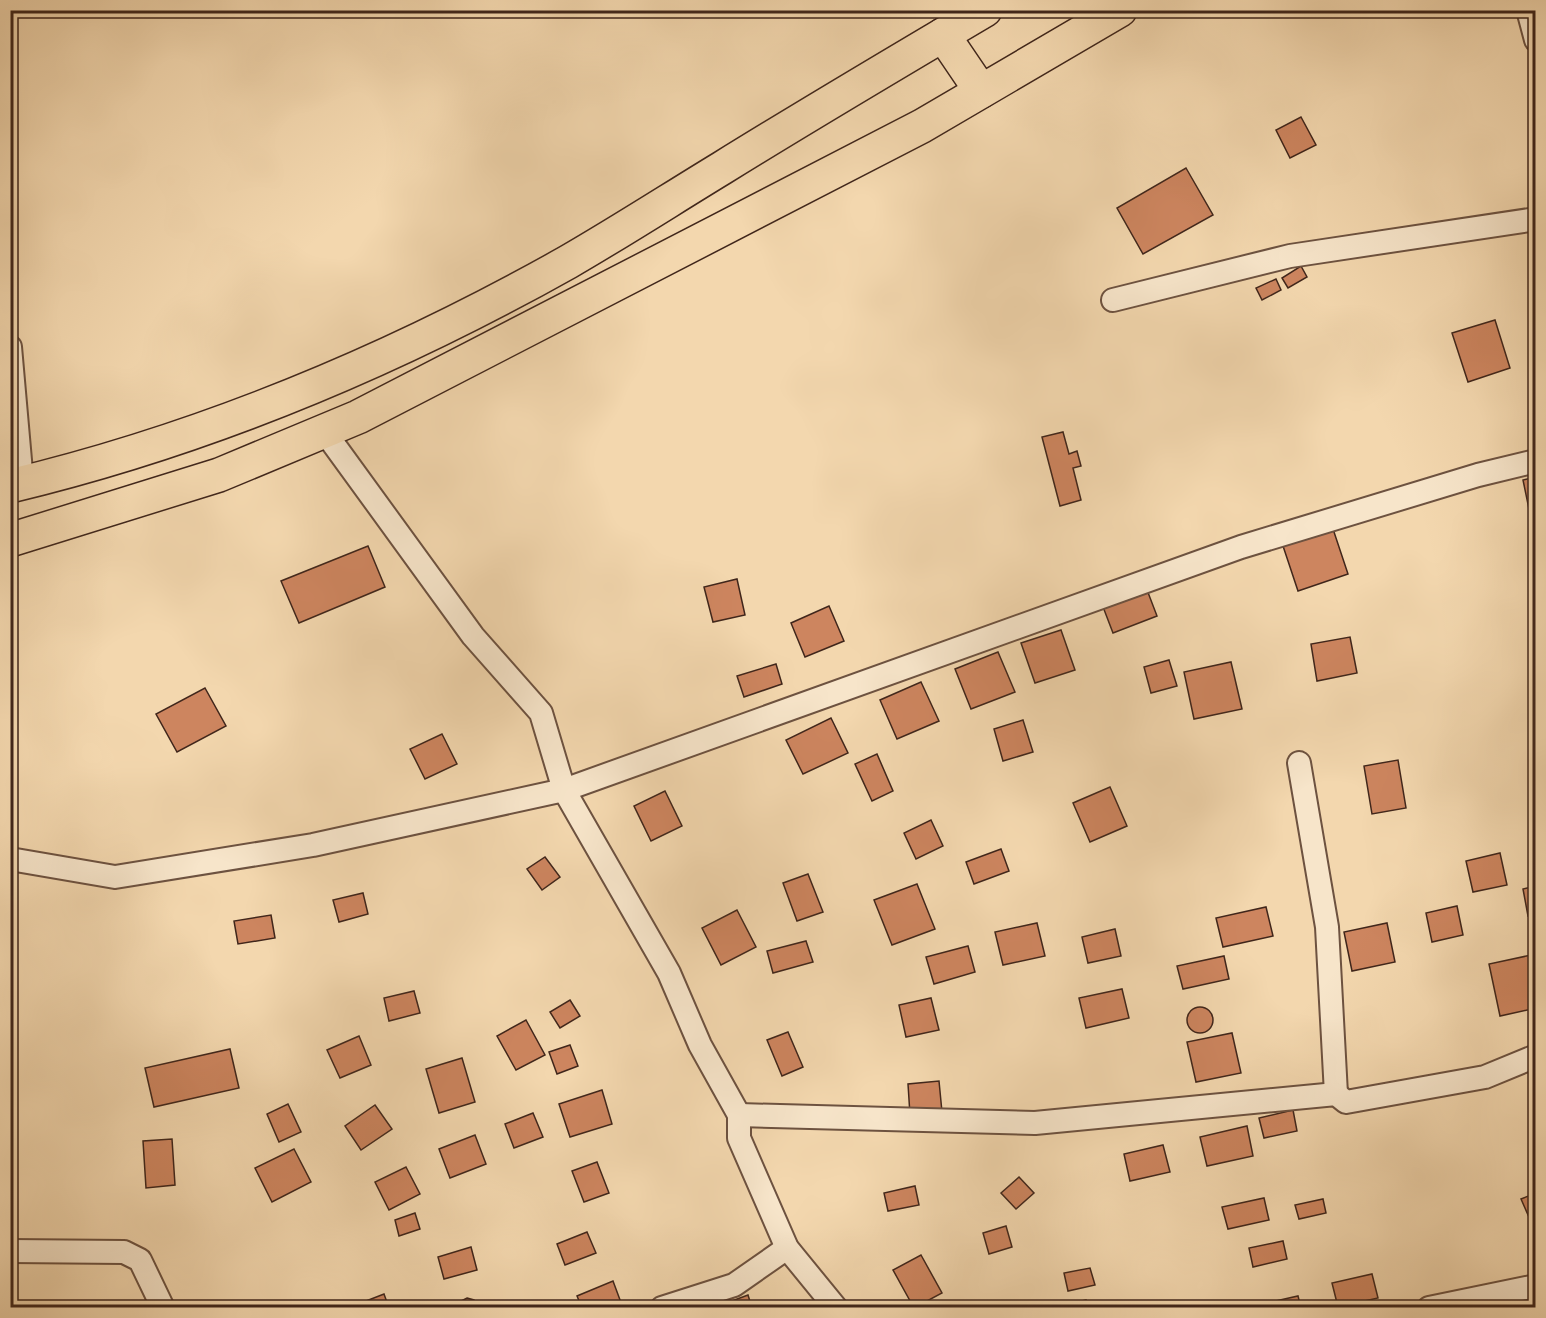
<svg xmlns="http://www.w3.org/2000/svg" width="1546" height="1318" viewBox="0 0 1546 1318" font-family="'Libre Caslon Text',serif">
<rect width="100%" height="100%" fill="#f3d7ae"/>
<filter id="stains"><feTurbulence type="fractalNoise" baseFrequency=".00333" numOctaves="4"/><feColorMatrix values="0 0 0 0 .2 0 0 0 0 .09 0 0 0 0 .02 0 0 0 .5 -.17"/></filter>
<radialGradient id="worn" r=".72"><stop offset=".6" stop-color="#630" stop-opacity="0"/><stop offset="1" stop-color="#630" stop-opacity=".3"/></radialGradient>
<!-- building -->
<g fill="#cd855f" stroke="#40261b" stroke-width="1.5">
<polygon points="1301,117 1316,145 1290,158 1276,130"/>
<polygon points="1186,168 1213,215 1143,254 1117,208"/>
<polygon points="1301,266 1307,277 1288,288 1282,278"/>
<polygon points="1276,279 1281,290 1262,300 1256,288"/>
<polygon points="1495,320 1510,368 1468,382 1452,333"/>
<polygon points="1063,432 1069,454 1077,451 1081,466 1073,468 1081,500 1060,506 1042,437"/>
<polygon points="1536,477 1536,513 1530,514 1523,480"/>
<polygon points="1333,529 1348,574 1298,591 1283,546"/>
<polygon points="368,546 385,587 299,623 281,581"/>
<polygon points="737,579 745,615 713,622 704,587"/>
<polygon points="1144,582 1157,616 1113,633 1100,599"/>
<polygon points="829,606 844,641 805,657 791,623"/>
<polygon points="1061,630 1075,670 1035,683 1021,643"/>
<polygon points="1350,637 1357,673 1317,681 1311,644"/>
<polygon points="998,652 1015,692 971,709 955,669"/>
<polygon points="1169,660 1177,686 1151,693 1144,667"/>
<polygon points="1231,662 1242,709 1194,719 1184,672"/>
<polygon points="776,664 782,684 744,697 737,676"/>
<polygon points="921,682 939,721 897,739 880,700"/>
<polygon points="205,688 226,726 177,752 156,714"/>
<polygon points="831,718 848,753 803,774 786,740"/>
<polygon points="1023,720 1033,752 1003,761 994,729"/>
<polygon points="442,734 457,764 425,779 410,749"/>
<polygon points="877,754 893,791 872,801 855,764"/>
<polygon points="1398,760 1406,808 1372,814 1364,766"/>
<polygon points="1110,787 1127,826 1090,842 1073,803"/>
<polygon points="665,791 682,826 651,841 634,806"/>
<polygon points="931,820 943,846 916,859 904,833"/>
<polygon points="1001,849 1009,871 974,884 966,862"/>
<polygon points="1500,853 1507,885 1473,892 1466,861"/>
<polygon points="545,857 560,877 542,890 527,869"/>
<polygon points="808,874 823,912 797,921 783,883"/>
<polygon points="917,884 935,929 892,945 874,900"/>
<polygon points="1536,886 1536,914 1528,916 1523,889"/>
<polygon points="363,893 368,914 339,922 333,900"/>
<polygon points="1457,906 1463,935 1432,942 1426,913"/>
<polygon points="1266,907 1273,936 1223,947 1216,918"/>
<polygon points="737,910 756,947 721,965 702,928"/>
<polygon points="271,915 275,938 238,944 234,921"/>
<polygon points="1037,923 1045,956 1003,965 995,932"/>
<polygon points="1387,923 1395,962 1352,971 1344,932"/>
<polygon points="1115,929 1121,956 1088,963 1082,937"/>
<polygon points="806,941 813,962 773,973 767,951"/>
<polygon points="968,946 975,972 934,984 926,957"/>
<polygon points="1536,954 1536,1008 1500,1016 1489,964"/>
<polygon points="1224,956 1229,979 1183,989 1177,966"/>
<polygon points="1122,989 1129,1018 1086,1028 1079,998"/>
<polygon points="414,991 420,1013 389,1021 384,998"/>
<polygon points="931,998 939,1030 906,1037 899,1005"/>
<polygon points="570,1000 580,1016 560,1028 550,1012"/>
<circle cx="1200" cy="1020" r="13"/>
<polygon points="526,1020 545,1055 516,1070 497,1036"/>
<polygon points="788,1032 803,1067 782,1076 767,1040"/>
<polygon points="1232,1033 1241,1073 1196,1082 1187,1042"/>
<polygon points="359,1036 371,1065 340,1078 327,1050"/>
<polygon points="570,1045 578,1066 557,1074 549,1052"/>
<polygon points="230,1049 239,1088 154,1107 145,1068"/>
<polygon points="462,1058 475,1102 439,1113 426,1069"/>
<polygon points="939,1081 942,1112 910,1115 908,1084"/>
<polygon points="602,1090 612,1124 570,1137 559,1104"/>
<polygon points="288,1104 301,1132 279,1142 267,1114"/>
<polygon points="375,1105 392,1129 361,1150 345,1126"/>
<polygon points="1293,1110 1297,1131 1264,1138 1259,1118"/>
<polygon points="533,1113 543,1137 514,1148 505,1124"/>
<polygon points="1247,1126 1253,1156 1207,1166 1200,1137"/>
<polygon points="475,1135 486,1164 450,1178 439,1149"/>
<polygon points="172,1139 175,1185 146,1188 143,1141"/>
<polygon points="1163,1145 1170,1172 1130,1181 1124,1154"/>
<polygon points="294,1149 311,1182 272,1202 255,1168"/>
<polygon points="597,1162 609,1193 584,1202 572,1171"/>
<polygon points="406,1167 420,1194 389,1210 375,1182"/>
<polygon points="1019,1177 1034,1193 1016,1209 1001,1193"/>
<polygon points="915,1186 919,1205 888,1211 884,1193"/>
<polygon points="1536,1193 1536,1233 1521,1199"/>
<polygon points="1264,1198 1269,1220 1228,1229 1222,1207"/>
<polygon points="1323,1199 1326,1213 1299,1219 1295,1205"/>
<polygon points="415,1213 420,1229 399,1236 395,1220"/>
<polygon points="1006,1226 1012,1247 989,1254 983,1233"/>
<polygon points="587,1232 596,1253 565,1265 557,1244"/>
<polygon points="1283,1241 1287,1259 1253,1267 1249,1248"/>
<polygon points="471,1247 477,1270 444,1279 438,1257"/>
<polygon points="921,1255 942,1293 914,1308 893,1270"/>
<polygon points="1090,1268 1095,1285 1068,1291 1064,1273"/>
<polygon points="1372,1274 1378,1298 1338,1307 1332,1283"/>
<polygon points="613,1281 623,1308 582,1308 577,1296"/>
<polygon points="384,1294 389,1308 348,1308"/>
<polygon points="748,1295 752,1308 713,1308"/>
<polygon points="1298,1296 1301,1308 1258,1308 1257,1305"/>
<polygon points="467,1298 474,1300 478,1308 457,1308 461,1301"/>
<polygon points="1536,1299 1536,1308 1509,1308 1508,1300"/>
<polygon points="1086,1300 1087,1308 1052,1308"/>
</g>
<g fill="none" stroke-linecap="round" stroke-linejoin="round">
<defs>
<g id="minor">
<polyline points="1528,10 1536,40"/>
<polyline points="1113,300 1290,256 1536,219"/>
<polyline points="10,347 22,483"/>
<polyline points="324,431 473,636 541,713 564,790 669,973 700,1045 739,1115 739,1138 787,1248 836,1308"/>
<polyline points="1299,763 1327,927 1336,1094"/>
<polyline points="10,859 115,877 313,845 564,790 1241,547 1478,475 1536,461"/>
<polyline points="739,1115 1035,1123 1336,1094 1346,1102 1485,1077 1536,1056"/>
<polyline points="10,1251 124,1252 140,1260 163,1308"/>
<polyline points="662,1308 734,1285 787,1248"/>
<polyline points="1429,1308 1536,1286"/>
</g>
<g id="primary">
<polyline points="943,35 981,91"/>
<path d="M10,486C206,439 392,361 568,262C620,232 671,199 722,168C809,114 897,62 985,10"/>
<polyline points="10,540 219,475 358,417 922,126 1120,10"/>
</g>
</defs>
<!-- minor casing -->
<use href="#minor" stroke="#6d5240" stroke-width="26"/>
<!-- primary casing -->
<use href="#primary" stroke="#40261b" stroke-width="36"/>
<!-- minor -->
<use href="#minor" stroke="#f7e5ca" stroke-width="22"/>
<!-- primary -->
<use href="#primary" stroke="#f3d7ae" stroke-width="33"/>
</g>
<!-- margin -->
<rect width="1546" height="1318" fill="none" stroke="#f3d7ae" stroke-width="36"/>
<rect x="12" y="12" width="1522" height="1294" fill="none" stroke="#40261b" stroke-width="3"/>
<rect x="18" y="18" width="1510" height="1282" fill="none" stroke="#40261b" stroke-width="1.5"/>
<rect width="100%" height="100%" filter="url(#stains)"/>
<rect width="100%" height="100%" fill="url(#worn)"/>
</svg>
